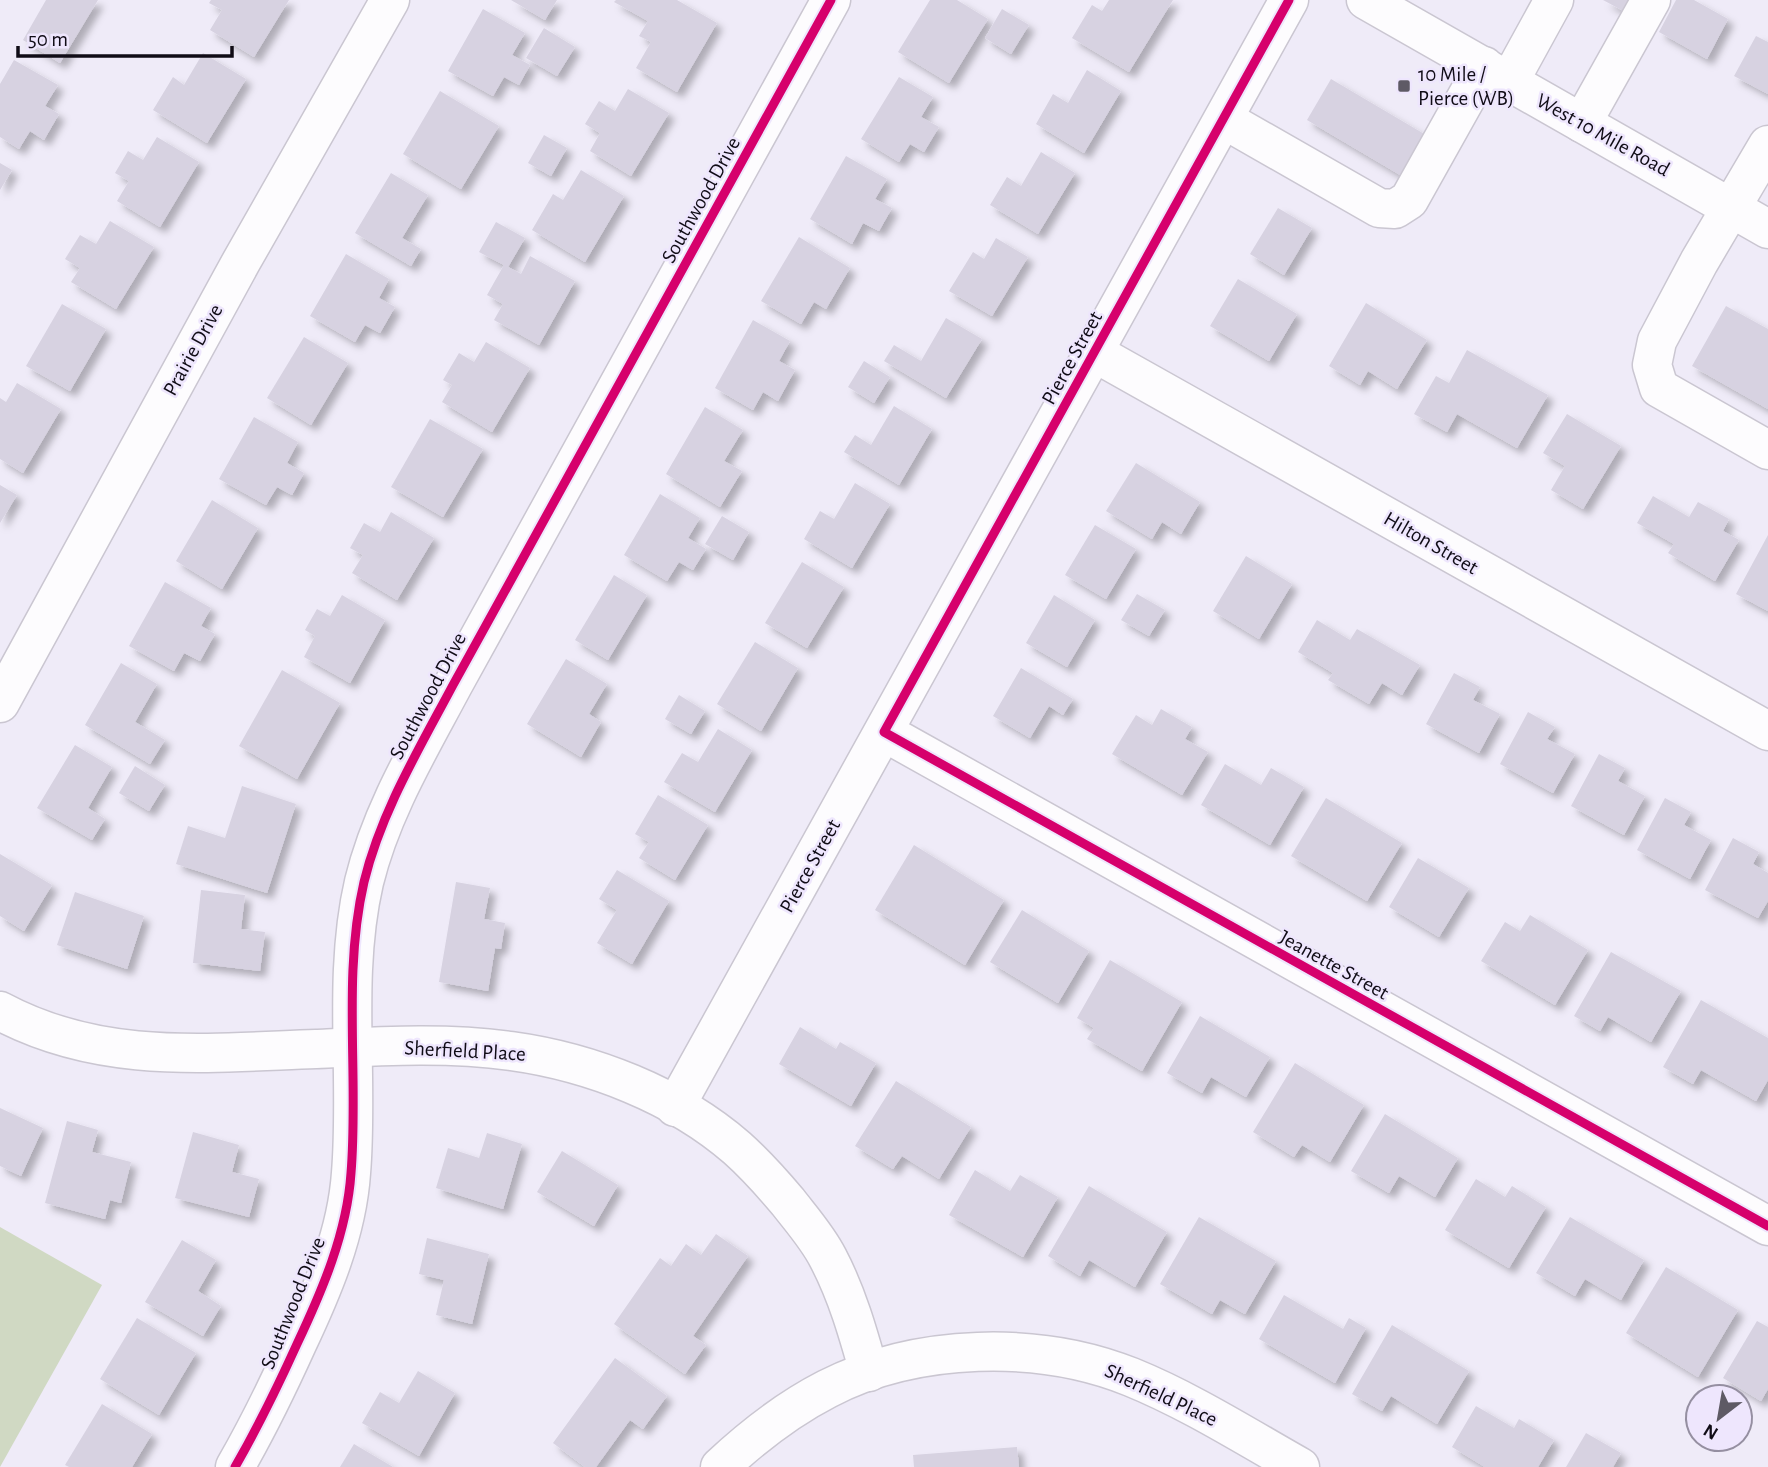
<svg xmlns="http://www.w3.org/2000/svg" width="1768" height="1467" viewBox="0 0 1768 1467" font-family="'Alegreya Sans',sans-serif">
<defs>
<filter id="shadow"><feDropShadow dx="6" dy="6" stdDeviation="3.5" flood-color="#0004"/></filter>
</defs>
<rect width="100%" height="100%" fill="#efebf8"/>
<!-- green -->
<polygon fill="#d0d9c3" points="0,1227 102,1285 0,1467"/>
<!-- building -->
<g fill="#d7d2e1" filter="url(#shadow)">
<polygon points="46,0 98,0 60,63 23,40"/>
<polygon points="211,0 289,0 254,57 210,30 222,10 209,3"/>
<polygon points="511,0 557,0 545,20"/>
<polygon points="616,0 677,0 717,23 677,92 636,68 651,42 639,36 648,21 614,2"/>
<polygon points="930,0 957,0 988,19 949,83 898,52"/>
<polygon points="1109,0 1173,0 1129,72 1072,38 1092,5 1102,11"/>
<polygon points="1603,0 1640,0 1631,15"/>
<polygon points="1676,0 1694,0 1728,19 1707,59 1659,32"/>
<polygon points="483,9 525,33 512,55 530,65 519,85 504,77 493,96 448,71"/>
<polygon points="1002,9 1029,25 1011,54 985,38"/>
<polygon points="544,28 575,47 557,76 526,58"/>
<polygon points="1756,36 1768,42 1768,94 1734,76"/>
<polygon points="203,53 246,79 207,143 153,110 173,77 184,85"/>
<polygon points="14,60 58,85 45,106 59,114 44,140 30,131 19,149 0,137 0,84"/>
<polygon points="1087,70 1121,91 1084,153 1036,124 1053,94 1068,103"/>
<polygon points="899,77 933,97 921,117 939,127 924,152 910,144 899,162 861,139"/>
<polygon points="1331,79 1431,138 1407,179 1307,120"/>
<polygon points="628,89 669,113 631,176 590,151 600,133 585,124 599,101 615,111"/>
<polygon points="440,91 499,126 461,189 403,154"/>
<polygon points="544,135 567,148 551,176 528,163"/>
<polygon points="157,137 199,162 160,227 117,201 129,181 115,173 128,151 143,160"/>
<polygon points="1041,152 1075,173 1038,234 990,205 1007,177 1021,186"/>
<polygon points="846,156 887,179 875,199 892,208 879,231 863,223 852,244 810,219"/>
<polygon points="0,163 12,170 0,190"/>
<polygon points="581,170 624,196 585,262 532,230 553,194 563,200"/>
<polygon points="391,173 428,195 402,238 421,249 411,266 355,233"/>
<polygon points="1278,208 1312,228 1284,275 1250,254"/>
<polygon points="110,221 154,247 116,309 71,282 80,268 65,259 80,235 96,244"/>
<polygon points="496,222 525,238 508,267 521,274 530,256 575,281 539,345 494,320 503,304 487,295 504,265 479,252"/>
<polygon points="799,237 850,268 826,309 814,302 801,324 761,301"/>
<polygon points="996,238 1028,257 992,316 949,291 973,252 984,259"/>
<polygon points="346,254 389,279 379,298 395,307 380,333 365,325 355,342 310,316"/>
<polygon points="1238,279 1297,314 1269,361 1210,326"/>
<polygon points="1366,303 1427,340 1397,389 1368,371 1360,385 1329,366"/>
<polygon points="62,304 106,329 70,391 26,366"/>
<polygon points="1726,306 1768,329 1768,409 1692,366"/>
<polygon points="946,318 982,339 946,398 884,361 894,345 921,361"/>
<polygon points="753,320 790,341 779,361 795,370 778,401 763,392 753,410 715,388"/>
<polygon points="304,337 348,363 311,425 267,398"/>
<polygon points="486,342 530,368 492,432 442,402 452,385 443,380 459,353 474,362"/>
<polygon points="1467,350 1548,395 1517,448 1457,414 1447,432 1414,414 1436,376 1449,383"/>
<polygon points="864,361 890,377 874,403 848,387"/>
<polygon points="17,383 61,409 23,473 0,459 0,398 6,402"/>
<polygon points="894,406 932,429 899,485 844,452 855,435 871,445"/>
<polygon points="705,407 743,430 724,461 742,471 720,507 666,474"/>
<polygon points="1567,414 1621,446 1583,509 1551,490 1565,466 1543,453"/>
<polygon points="254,417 298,442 287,463 304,473 292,495 277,487 266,505 219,479"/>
<polygon points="430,419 483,449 443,517 391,487"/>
<polygon points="1136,463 1200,502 1181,534 1162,522 1152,539 1106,511"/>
<polygon points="855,483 890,504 852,568 804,539 820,511 834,519"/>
<polygon points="0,485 17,495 0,523"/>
<polygon points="660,494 700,518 688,538 706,549 693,570 679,562 667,581 624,555"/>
<polygon points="1653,496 1689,517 1698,502 1729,519 1723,531 1739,540 1715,581 1668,553 1674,544 1637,523"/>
<polygon points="212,500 258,528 222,589 176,561"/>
<polygon points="391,512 434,538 397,600 352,573 363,555 350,548 364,523 380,532"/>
<polygon points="722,516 749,532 733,560 705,544"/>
<polygon points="1095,525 1136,549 1106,599 1065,575"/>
<polygon points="1768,535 1768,611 1736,594"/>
<polygon points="1246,556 1292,584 1259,639 1213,611"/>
<polygon points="802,562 844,587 807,648 765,623"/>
<polygon points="614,575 647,595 608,660 575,640"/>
<polygon points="165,582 211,608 201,626 215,634 200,661 184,653 174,671 129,646"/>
<polygon points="1137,594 1165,610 1149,636 1121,620"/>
<polygon points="342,595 385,620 350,683 304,657 315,636 305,630 317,609 330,616"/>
<polygon points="1054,595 1095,620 1067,667 1026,643"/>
<polygon points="1317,620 1350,640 1357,629 1420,665 1402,695 1382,683 1369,704 1328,680 1333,673 1298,652"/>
<polygon points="755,642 798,668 761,731 717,704"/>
<polygon points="566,659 607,684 589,714 601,722 581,757 527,724"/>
<polygon points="121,663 157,684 135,722 165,740 150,764 85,725"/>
<polygon points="1021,668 1073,699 1063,715 1049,706 1030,738 993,716"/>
<polygon points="282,670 340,703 297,779 239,746"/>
<polygon points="1454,673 1480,687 1473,700 1500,714 1479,753 1426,724"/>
<polygon points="679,695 705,711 691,734 665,719"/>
<polygon points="1161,709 1192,727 1185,739 1208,752 1182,795 1112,754 1136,715 1152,725"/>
<polygon points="1528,712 1555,727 1547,739 1575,754 1553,793 1500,764"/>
<polygon points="718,729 752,750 715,812 664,782 682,753 698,762"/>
<polygon points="75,745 112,767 88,808 105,819 92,840 37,808"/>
<polygon points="1599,754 1625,768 1618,781 1645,796 1624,835 1571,806"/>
<polygon points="1225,764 1261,785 1271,768 1304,787 1270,845 1201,805"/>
<polygon points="135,766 165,785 149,811 119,793"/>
<polygon points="242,786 296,804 267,893 176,864 188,826 225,838"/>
<polygon points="658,795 708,825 675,880 639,858 649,842 635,834"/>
<polygon points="1326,798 1402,843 1367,901 1291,856"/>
<polygon points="1665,798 1691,812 1684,825 1711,840 1690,879 1637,850"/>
<polygon points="1733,838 1759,852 1753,864 1768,873 1768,901 1758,918 1705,890"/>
<polygon points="914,845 1004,900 965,965 875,910"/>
<polygon points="0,854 52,885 24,931 0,916"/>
<polygon points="1418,858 1469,888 1439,937 1389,907"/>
<polygon points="617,870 669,901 632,964 597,943 617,910 599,899"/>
<polygon points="456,882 490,888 484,919 505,923 501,949 495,948 488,991 439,982"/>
<polygon points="201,890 245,895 241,929 265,932 260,971 193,963"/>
<polygon points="75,892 144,916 127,969 57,945"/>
<polygon points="1022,910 1089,951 1058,1003 990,962"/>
<polygon points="1530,915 1588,950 1555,1005 1481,961 1505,922 1520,931"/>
<polygon points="1611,952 1681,991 1651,1042 1608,1017 1600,1031 1574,1016"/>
<polygon points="1110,960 1182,1002 1142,1071 1087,1039 1094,1028 1077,1018"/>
<polygon points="1701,1000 1768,1038 1768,1080 1756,1101 1701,1070 1693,1084 1663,1067"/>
<polygon points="1200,1016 1270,1057 1246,1097 1211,1077 1202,1093 1167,1073"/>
<polygon points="800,1027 836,1049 840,1042 876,1063 851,1106 779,1064"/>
<polygon points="1295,1063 1364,1105 1330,1162 1302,1145 1294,1157 1253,1132"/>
<polygon points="896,1081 971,1127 939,1179 902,1156 893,1169 855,1146"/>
<polygon points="0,1108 43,1128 21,1176 0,1166"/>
<polygon points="1385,1114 1458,1158 1435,1197 1399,1176 1389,1193 1351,1171"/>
<polygon points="67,1121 98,1130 92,1152 131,1162 121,1203 110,1200 105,1219 45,1203"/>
<polygon points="193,1132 239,1145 232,1172 259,1179 249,1217 175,1198"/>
<polygon points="487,1133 522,1144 503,1209 436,1188 448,1148 479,1158"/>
<polygon points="562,1151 618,1185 594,1226 537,1192"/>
<polygon points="975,1170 1010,1191 1020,1175 1058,1197 1023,1257 949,1215"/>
<polygon points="1476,1179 1505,1197 1512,1186 1546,1207 1509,1268 1445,1230"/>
<polygon points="1089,1186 1167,1232 1135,1287 1089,1260 1080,1276 1048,1256"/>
<polygon points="1199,1217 1276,1261 1245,1314 1220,1300 1212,1314 1160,1284"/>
<polygon points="1570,1217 1644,1260 1621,1300 1585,1279 1575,1296 1536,1273"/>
<polygon points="716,1234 748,1256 693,1336 706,1345 685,1374 614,1324 660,1258 671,1266 686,1244 701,1255"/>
<polygon points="427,1238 489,1254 472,1324 436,1315 444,1280 419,1274"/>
<polygon points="182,1240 216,1260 198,1291 221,1306 203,1336 145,1302"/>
<polygon points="1666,1267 1738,1310 1698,1377 1626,1333"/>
<polygon points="1284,1295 1343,1329 1349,1318 1366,1328 1335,1383 1259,1339"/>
<polygon points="137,1318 196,1353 159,1415 100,1379"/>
<polygon points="1757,1321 1768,1327 1768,1389 1761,1401 1723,1378"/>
<polygon points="1392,1325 1469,1371 1437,1424 1391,1396 1382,1411 1352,1394"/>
<polygon points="615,1358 667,1396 643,1429 630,1420 596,1467 585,1467 553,1443"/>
<polygon points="418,1371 455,1393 419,1456 362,1423 380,1392 399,1403"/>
<polygon points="102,1404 152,1434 132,1467 69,1467 65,1465"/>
<polygon points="1476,1406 1514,1428 1519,1419 1554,1440 1538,1467 1485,1467 1452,1447"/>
<polygon points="1586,1433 1621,1453 1613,1467 1566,1467"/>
<polygon points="354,1444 393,1467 340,1467"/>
<polygon points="1017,1447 1019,1467 914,1467 913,1455"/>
</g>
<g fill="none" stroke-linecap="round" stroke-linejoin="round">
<defs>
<g id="minor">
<polyline points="1509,82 1554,0"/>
<polyline points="1225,120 1379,208 1395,209 1409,200 1484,66"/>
<polyline points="1582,123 1651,0"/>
<polyline points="1768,145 1699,262 1657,341 1652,365 1659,388 1768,450"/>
<polyline points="1095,353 1768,731"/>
<polyline points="0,703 241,262 390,0"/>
<polyline points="884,732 1768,1226"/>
<path d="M0,1011C101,1065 206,1053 316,1049C380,1046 448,1042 511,1051C591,1062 676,1095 737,1148C756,1165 772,1183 788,1202C802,1220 818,1238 828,1258C847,1294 858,1333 869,1372"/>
<polyline points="675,1107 1289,0"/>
<path d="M235,1467C258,1427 278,1386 297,1344C322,1291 347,1233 351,1173C359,1077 342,977 364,882C381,812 419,749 453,685L831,0"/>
<path d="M720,1467C752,1437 788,1409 827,1389C916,1343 1039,1340 1131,1377C1190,1401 1245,1436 1300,1467"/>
</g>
<polyline id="major" points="1366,0 1768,229"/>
</defs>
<!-- minor casing -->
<use href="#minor" stroke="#cac6d1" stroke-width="41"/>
<!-- major casing -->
<use href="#major" stroke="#cac6d1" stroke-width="41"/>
<!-- minor -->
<use href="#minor" stroke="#fdfcfe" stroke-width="38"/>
<!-- major -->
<use href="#major" stroke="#fdfcfe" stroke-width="38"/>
<defs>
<g id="cycleway">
<polyline points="1289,0 884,732 1768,1226"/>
<path d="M235,1467C258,1427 278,1386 297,1344C322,1291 347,1233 351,1173C359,1077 342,977 364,882C381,812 419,749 453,685L831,0"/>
</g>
</defs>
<!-- cycleway casing -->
<use href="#cycleway" stroke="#eee6fd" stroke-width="13"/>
<!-- cycleway -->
<use href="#cycleway" stroke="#d6006c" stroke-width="9"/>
</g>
<!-- markers -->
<rect fill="#5e5a65" stroke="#eee6fd" stroke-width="2.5" x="1397" y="79" width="14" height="14" rx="3.5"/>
<g text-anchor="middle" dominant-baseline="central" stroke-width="5" stroke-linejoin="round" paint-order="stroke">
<!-- poi labels -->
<g font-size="21" fill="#100c16" stroke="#eee6fd" text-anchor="start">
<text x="1418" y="74">10 Mile /<tspan x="1418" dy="24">Pierce (WB)</tspan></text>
</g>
<!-- street labels -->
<g font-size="21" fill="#100c16" stroke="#eee6fd">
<text transform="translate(1603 135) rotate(29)">West 10 Mile Road</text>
<text transform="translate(701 200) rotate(-61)">Southwood Drive</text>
<text transform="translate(193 350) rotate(-61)">Prairie Drive</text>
<text transform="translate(1072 358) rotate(-61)">Pierce Street</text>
<text transform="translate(1431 543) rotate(30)">Hilton Street</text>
<text transform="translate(428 696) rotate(-62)">Southwood Drive</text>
<text transform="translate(810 866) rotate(-61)">Pierce Street</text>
<text transform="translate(1334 965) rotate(29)">Jeanette Street</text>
<text transform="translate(465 1051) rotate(3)">Sherfield Place</text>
<text transform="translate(293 1303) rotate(-68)">Southwood Drive</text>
<text transform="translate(1161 1395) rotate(25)">Sherfield Place</text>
</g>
</g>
<!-- north arrow -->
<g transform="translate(1719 1418) rotate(211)"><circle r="33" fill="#eee6fd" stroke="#958fa1" stroke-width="2"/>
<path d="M0-5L12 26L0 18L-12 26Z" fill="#5e5a65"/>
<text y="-10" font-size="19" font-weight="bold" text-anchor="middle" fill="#100c16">N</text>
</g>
<!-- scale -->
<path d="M18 46v10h214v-10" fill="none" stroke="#100c16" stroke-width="3.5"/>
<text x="28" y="46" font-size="21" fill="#100c16" stroke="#eee6fd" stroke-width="5" paint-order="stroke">50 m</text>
</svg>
